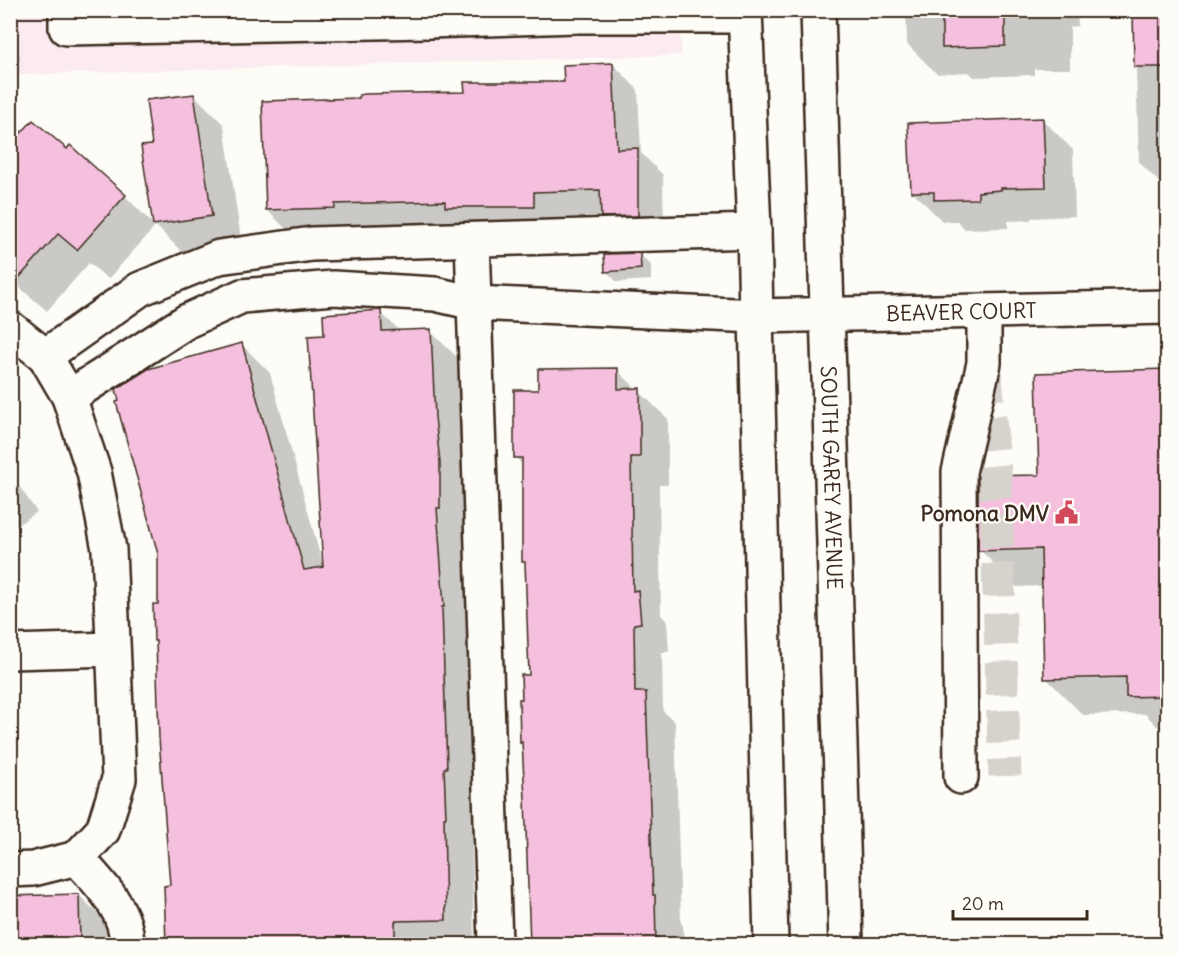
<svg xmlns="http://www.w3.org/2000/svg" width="1178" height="955" viewBox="0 0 1178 955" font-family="Delius,sans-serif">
<rect width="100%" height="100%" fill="#fdfcf7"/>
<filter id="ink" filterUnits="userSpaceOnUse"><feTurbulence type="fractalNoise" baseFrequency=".0167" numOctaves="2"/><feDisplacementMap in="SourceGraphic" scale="12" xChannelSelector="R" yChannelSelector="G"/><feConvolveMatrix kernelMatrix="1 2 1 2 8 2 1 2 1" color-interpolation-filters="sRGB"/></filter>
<g filter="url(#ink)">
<!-- built -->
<polygon fill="#fbeaef" points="13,11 680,11 681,55 15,75"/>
<!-- shadow -->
<g fill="#0003">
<polygon points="906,10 1077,10 1078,26 1070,27 1070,69 1034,69 1034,75 974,77 969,72 937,74 907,44"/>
<polygon points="1134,10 1168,10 1168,183 1160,183 1139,162"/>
<polygon points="10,24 20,60 10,63"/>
<polygon points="613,64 638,90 641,153 663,175 664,241 629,242 603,216 559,218 559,232 293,236 267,210 466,93 565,83"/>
<polygon points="194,95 224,125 242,246 184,254 156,226 108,279 89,263 47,311 10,279 10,120 24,132 67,151 70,148 125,196 155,226 143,148 153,146"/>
<polygon points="1043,120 1073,150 1075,216 1031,218 1031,220 1008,221 1008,228 965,229 957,221 942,221 912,191"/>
<polygon points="640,255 651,265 651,280 617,282 606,271"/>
<polygon points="380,312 401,332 430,331 459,359 468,536 465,536 471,635 475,796 471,796 474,845 472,845 474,944 164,944 164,939 167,939 171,887 158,644 155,641 159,605 242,345 270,373 323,566 325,337"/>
<polygon points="617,370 668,419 668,485 659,485 661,615 667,621 669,652 662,652 663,711 675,722 681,923 683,926 684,944 531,944 524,745 521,743 520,700 523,700 531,676 527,565 524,562 523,465 516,458 540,392"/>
<polygon points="1168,370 1168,733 1164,733 1145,714 1083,715 1046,678 1043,586 1017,587 980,550 1040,476 1037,374"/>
<polygon points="10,473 37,512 10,530"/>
<polygon points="79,895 109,925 109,944 10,944"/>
</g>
<!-- building -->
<g fill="#f5c0dd" stroke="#3b2a1e" stroke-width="1.5">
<polygon points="942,10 1005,10 1005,46 942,48"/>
<polygon points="1133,10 1167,10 1167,67 1134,67"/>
<polygon points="613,63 617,149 638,148 638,216 601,217 600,190 534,192 534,207 445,207 445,201 335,204 335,208 266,210 262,101 359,98 359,95 365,94 465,92 464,82 564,82 563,65"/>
<polygon points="194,94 212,216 153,225 141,146 152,145 146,100"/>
<polygon points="1043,118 1046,187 1001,188 1001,190 978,192 978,199 934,200 934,192 911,192 908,123"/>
<polygon points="33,120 67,149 70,145 126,195 77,250 58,234 10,288 10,145"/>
<polygon points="640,253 641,269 605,272 604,254"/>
<polygon points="381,310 382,331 431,329 435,417 440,462 440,508 437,508 444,607 442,607 447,768 444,768 446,817 444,817 446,920 395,921 395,945 166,945 164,886 170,885 159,738 156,641 154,641 153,604 158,604 158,554 116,402 119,401 116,389 148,369 242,343 304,570 323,567 308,336 324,335 323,314"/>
<polygon points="618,368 618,389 640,388 640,457 631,457 633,591 638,590 641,623 634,624 635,692 646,692 653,895 655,895 656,944 530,945 525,799 522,742 520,743 519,699 522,699 521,675 529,675 525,562 522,562 522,458 514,458 514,390 538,390 538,369"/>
<polygon points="1167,369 1167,696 1126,697 1126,677 1044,679 1041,549 978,551 978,476 1039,475 1036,373"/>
<polygon points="79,894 80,945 10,945 10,896"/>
</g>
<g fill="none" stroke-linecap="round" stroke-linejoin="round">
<!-- minor-tunnel -->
<polyline stroke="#d6d2cc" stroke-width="33" stroke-dasharray="33 16" stroke-linecap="butt" points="985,368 995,472 1005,776"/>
<defs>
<g id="minor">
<polyline points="66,10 66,28 428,21 427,10"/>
<polyline points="575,16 745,16"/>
<polyline points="428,21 575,16 575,10"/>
<polyline points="472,240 495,944"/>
<polyline points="10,328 45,356 69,397 94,472 109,549 119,779 103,830 77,858 33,869 10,870"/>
<polyline points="45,356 140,289 219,257 312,244 754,231"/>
<path id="s1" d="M69,397L187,321L242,296L333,288L435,294L474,303L756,316L1168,307"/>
<polyline points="10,652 113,649"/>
<polyline points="961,777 959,472 984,363 984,311"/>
<path d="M77,858C99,883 127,909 127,944"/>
</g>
<g id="major">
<polyline points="745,10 754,231 771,944"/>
<path id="s2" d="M818,10L846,944"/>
</g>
</defs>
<!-- minor casing -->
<use href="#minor" stroke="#3b2a1e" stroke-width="38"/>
<!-- major casing -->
<use href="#major" stroke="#3b2a1e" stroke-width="38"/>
<!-- minor -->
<use href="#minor" stroke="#fdfcf7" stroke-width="33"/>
<!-- major -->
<use href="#major" stroke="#fdfcf7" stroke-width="33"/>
</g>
</g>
<!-- icons -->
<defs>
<symbol id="civic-bare" viewBox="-9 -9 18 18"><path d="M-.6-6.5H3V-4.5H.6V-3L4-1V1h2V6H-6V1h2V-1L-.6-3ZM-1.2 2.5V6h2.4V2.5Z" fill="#d1495b" stroke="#fdfcf7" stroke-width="2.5" paint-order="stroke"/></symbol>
</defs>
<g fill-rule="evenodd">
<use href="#civic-bare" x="1050" y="496" width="33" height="33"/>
</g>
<g text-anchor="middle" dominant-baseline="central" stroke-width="4.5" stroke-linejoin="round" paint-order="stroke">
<!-- street labels -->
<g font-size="21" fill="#3b2a1e" stroke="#fdfcf7">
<text stroke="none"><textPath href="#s1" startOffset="922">BEAVER COURT</textPath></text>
<text stroke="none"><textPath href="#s2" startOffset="468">SOUTH GAREY AVENUE</textPath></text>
</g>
<!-- poi labels -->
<g font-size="21" font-weight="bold" fill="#3b2a1e" stroke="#fdfcf7" text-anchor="end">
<text x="1049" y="513">Pomona DMV</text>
</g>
</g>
<!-- margin -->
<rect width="1178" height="955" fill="none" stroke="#fdfcf7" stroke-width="36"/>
<rect x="18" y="18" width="1142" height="919" fill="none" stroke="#3b2a1e" stroke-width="2" filter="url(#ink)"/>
<!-- scale -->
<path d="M953 910v9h134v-9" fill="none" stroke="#3b2a1e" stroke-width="3"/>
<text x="962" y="910" font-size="18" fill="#3b2a1e" stroke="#fdfcf7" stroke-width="4.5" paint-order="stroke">20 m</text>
</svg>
